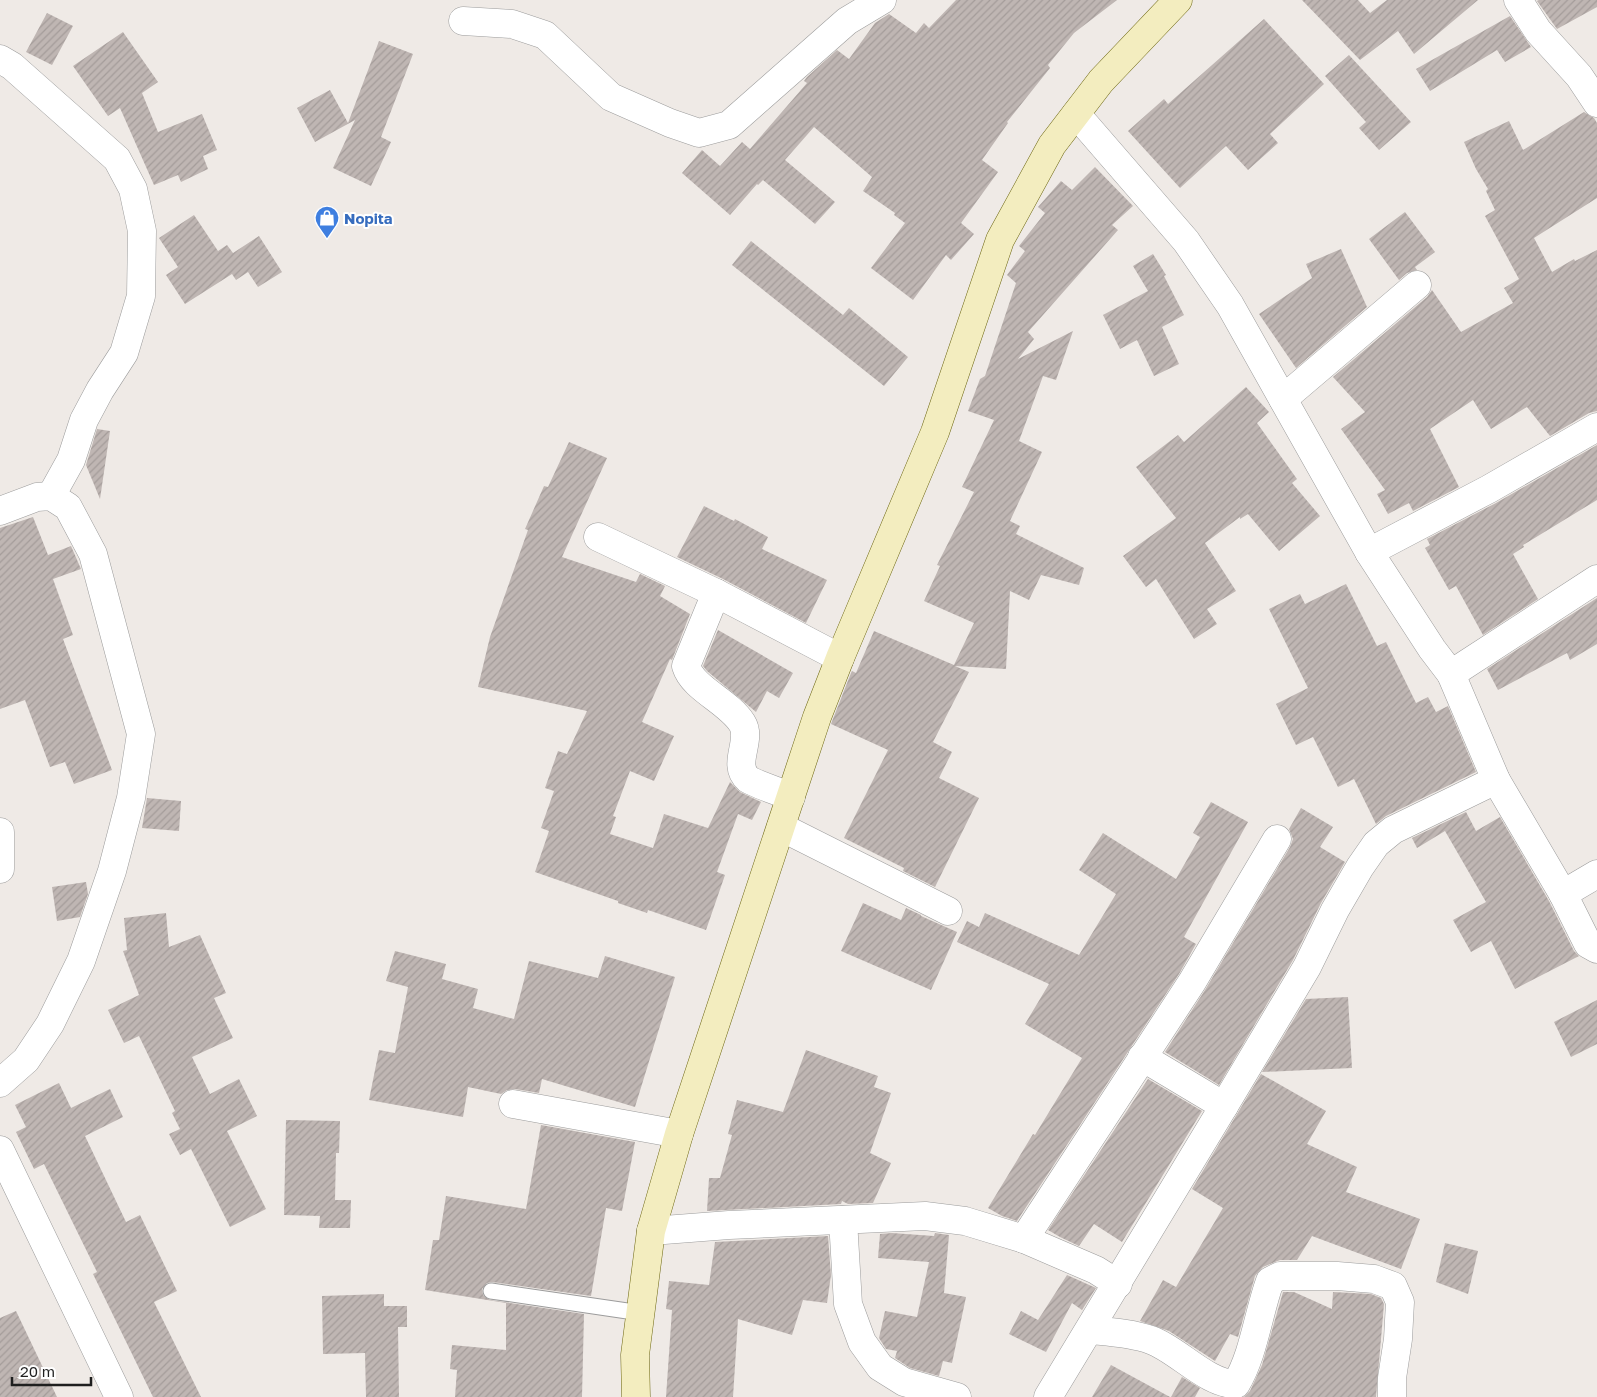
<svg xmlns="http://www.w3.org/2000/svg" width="1597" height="1397" viewBox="0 0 1597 1397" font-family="'Golos Text',sans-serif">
<defs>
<pattern id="building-hatch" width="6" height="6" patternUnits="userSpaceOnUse" patternTransform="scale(1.25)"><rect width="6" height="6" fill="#bfb6b3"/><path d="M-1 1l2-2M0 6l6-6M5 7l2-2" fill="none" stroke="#a49c9a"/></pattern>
</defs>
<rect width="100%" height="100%" fill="#efeae6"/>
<!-- building -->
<g fill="url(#building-hatch)">
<polygon points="956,0 1117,0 1074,33 1048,65 1050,68 1007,122 1008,123 982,160 998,172 961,223 974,234 951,260 946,255 913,300 871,268 905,223 894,215 895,213 863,191 872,177 814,127 785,160 835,202 815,224 763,180 758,185 757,184 730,215 682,173 702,150 720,166 742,142 750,149 807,83 804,81 807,77 837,50 849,59 875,23 889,14 916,33 924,23 929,28"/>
<polygon points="1302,0 1358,0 1370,13 1387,0 1478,0 1414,54 1398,31 1360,60"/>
<polygon points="1539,0 1597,0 1597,7 1557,29 1537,1"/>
<polygon points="47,13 73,26 52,65 26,52"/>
<polygon points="1510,16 1531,47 1505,62 1497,50 1430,91 1416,69"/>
<polygon points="1264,19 1324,84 1270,134 1278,143 1248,170 1226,146 1180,188 1128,131 1164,99 1168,104"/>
<polygon points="123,32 158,82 142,93 158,132 202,114 217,150 203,156 208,169 181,182 178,175 154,185 120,108 108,116 73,66"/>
<polygon points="379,41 413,54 381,137 391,142 371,186 333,168 355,120 315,142 297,108 330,90 348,123"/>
<polygon points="1349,55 1411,122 1379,150 1359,128 1366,122 1325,76"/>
<polygon points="1584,112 1594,118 1597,123 1597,198 1534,238 1552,272 1574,259 1575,261 1597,250 1597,411 1589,413 1550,436 1527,407 1491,429 1473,400 1430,429 1459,487 1413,511 1409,503 1388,514 1377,494 1385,490 1341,429 1365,412 1333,377 1427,297 1432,290 1461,332 1513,303 1504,288 1519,279 1485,216 1495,210 1486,191 1488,189 1476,169 1464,142 1509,121 1523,150"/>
<polygon points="1095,167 1133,206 1112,225 1118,230 1028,332 1034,339 1018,359 1073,331 1056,380 1043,376 1019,441 1042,452 1010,521 1020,526 1016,534 1084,568 1079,585 1041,575 1029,600 1010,591 1006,669 955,666 969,672 933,742 952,752 939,778 979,798 935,887 903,871 904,868 844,838 888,750 831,724 851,673 852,671 856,673 874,631 954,665 974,623 924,601 940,566 937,565 974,492 962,487 994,420 968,411 980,379 985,376 1016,283 1007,275 1025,251 1019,246 1045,213 1038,207 1061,181 1072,190"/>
<polygon points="1405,212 1435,252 1415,267 1417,270 1407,273 1399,280 1369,239"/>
<polygon points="194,215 218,251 227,245 233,253 259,236 282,272 258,287 248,272 236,280 232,274 185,304 166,275 178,267 159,238"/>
<polygon points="751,241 843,315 849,308 908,357 884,386 732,265"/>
<polygon points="1341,249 1367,307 1296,368 1259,314 1312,278 1306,264"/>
<polygon points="1153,254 1166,275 1164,276 1184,315 1162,327 1179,364 1154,376 1137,340 1120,349 1103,315 1148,291 1133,266"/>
<polygon points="1246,387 1269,412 1257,423 1297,479 1292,483 1320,516 1279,551 1248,514 1240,519 1240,517 1205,543 1236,591 1207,609 1217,624 1194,639 1156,579 1146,587 1123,556 1176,518 1136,467 1178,435 1184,442"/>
<polygon points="97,429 110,431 100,499 86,465"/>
<polygon points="569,442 607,458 562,557 636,582 640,574 665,586 660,596 690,614 672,660 670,659 642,722 674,736 654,781 630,771 613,816 616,817 610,834 653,848 664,814 708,828 730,782 740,792 761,802 752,820 738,814 717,872 725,875 706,930 648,910 647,913 618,903 618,901 535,872 549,831 541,828 554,791 545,788 558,751 567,754 587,711 478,687 490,637 528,530 525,529 544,486 548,487"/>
<polygon points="1597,445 1597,500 1523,545 1524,547 1513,554 1538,599 1483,635 1456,586 1449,590 1425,548 1430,545 1427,539 1496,503"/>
<polygon points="704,506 734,521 735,519 768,537 762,549 827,580 806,623 723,579 677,557"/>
<polygon points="33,517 48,555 71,546 81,569 53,579 73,635 63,639 112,770 74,784 65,762 50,767 25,700 0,709 0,528"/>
<polygon points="1346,584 1377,646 1386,642 1416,703 1428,697 1436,712 1448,706 1476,772 1386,816 1376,824 1354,779 1338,787 1313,737 1296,745 1276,704 1308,688 1269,609 1300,594 1305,604"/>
<polygon points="1597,598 1597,644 1570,660 1567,653 1498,690 1487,669"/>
<polygon points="718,630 793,673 779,698 767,691 756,712 707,671 703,666"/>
<polygon points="147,798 181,801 179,831 142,828"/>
<polygon points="1211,802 1248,822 1184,937 1196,944 1179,974 1017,1221 1002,1216 988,1208 1033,1134 1035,1135 1082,1058 1025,1024 1049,984 957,942 967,921 979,927 985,913 1079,955 1116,894 1079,870 1103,833 1176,879 1200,837 1193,833"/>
<polygon points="1301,808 1333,827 1320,847 1345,862 1321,903 1293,960 1219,1085 1165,1052 1205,990 1290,847 1293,839 1289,829"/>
<polygon points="1466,812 1476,831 1500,817 1549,901 1574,951 1579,956 1515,989 1491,941 1471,952 1453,920 1486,902 1445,831 1417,848 1412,838"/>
<polygon points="86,882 88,894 80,917 57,921 52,887"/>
<polygon points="863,903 901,920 906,908 921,915 921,916 957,932 931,990 841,951"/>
<polygon points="166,913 169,947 200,935 226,993 214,998 233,1038 192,1057 210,1094 239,1079 257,1116 227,1131 266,1209 230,1227 191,1149 180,1155 169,1134 180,1129 172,1113 175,1111 139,1036 124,1043 108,1010 139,995 123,951 127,950 124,918"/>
<polygon points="395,951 446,964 442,979 478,989 473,1008 514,1019 529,961 598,978 605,956 675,977 635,1107 542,1079 539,1093 515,1089 507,1090 501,1094 468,1087 463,1117 369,1100 379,1050 395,1053 408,987 386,981"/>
<polygon points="1348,997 1352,1068 1262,1072 1306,999"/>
<polygon points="1597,1000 1597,1044 1571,1057 1554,1022"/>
<polygon points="806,1050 878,1076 874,1087 891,1093 870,1153 891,1163 873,1203 848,1204 842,1201 841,1204 707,1211 709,1178 720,1178 732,1135 728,1134 737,1100 783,1112"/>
<polygon points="1261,1074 1326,1111 1307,1144 1357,1167 1346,1192 1420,1219 1401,1269 1312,1236 1297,1260 1280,1260 1263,1267 1255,1276 1238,1337 1230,1334 1215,1361 1169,1331 1140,1321 1163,1280 1176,1287 1223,1208 1192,1189"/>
<polygon points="1148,1079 1202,1111 1122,1242 1094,1224 1079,1246 1060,1237 1048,1230"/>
<polygon points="59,1083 71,1108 110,1089 123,1117 85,1136 126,1222 140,1215 177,1291 154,1302 201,1397 153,1397 93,1274 97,1272 44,1164 34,1169 16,1132 26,1127 15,1105"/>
<polygon points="286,1120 340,1121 339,1153 336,1153 335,1200 351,1200 350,1228 319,1228 320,1216 284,1215"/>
<polygon points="541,1125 635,1142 622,1211 606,1208 591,1296 492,1282 487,1283 482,1289 483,1295 490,1300 584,1314 582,1397 455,1397 457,1370 450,1369 452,1345 506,1350 506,1303 425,1290 433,1240 439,1240 446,1196 526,1209"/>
<polygon points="892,1233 934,1236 935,1233 949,1235 944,1293 966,1297 952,1363 943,1361 939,1376 910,1368 895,1358 897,1351 886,1349 879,1338 885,1311 917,1317 929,1262 878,1258 880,1234"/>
<polygon points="828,1236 831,1275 827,1303 803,1300 792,1335 738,1319 733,1397 666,1397 672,1310 666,1309 669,1281 709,1285 715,1242"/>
<polygon points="1445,1243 1478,1251 1468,1294 1436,1282"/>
<polygon points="1067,1275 1096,1288 1082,1310 1072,1303 1046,1352 1009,1334 1021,1311 1038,1320"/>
<polygon points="1283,1292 1294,1292 1332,1309 1333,1292 1371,1294 1381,1298 1384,1304 1376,1397 1244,1397 1250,1391 1262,1365"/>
<polygon points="384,1294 384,1306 407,1306 407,1327 398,1327 399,1397 366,1397 365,1353 323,1354 322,1296"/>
<polygon points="16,1311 57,1397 0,1397 0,1318"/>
<polygon points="1111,1365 1170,1397 1092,1397"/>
<polygon points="1182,1377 1200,1388 1195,1397 1171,1397"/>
</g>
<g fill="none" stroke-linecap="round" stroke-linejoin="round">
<defs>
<polyline id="lane" points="491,1291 641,1313"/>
<g id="street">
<polyline points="1518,0 1538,31 1579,76 1597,103"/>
<polyline points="463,21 512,24 545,35 611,97 670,123 699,133 729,125 847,21 882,0"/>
<polyline points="0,59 12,66 117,159 133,189 142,231 141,296 124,353 100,390 84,420 71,460 51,496"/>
<polyline points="1076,114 1186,241 1230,305 1369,552 1432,649 1451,674 1496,780 1563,894 1588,944 1597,949"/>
<polyline points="1283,399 1417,285"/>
<polyline points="0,511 37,497 51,496 68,507 93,554 141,734 131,798 112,871 81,961 50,1024 26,1060 0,1083"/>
<polyline points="598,537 716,593 840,658"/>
<polyline points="1369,552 1489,489 1597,427"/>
<path d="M716,593L686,666C693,689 728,701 742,723C753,740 731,764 748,779C753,783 783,793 791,797"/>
<polyline points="1451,674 1597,579"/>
<polyline points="781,827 948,911"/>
<polyline points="0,832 0,869"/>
<polyline points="1563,894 1597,874"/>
<polyline points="1142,1057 1224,1106"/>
<polyline points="513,1104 679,1134"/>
<polyline points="0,1150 119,1397"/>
<polyline points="843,1220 848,1304 862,1342 880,1367 904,1382 957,1397"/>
<polyline points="651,1231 729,1225 925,1216 965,1221 1024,1239 1096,1270 1118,1284"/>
<polyline points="1024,1239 1192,982 1277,839"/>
<path d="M1090,1330C1110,1332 1131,1333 1151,1340C1177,1349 1208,1385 1236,1384C1254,1354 1258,1314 1270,1281L1280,1276H1337L1374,1279L1393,1286L1400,1302L1398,1339L1392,1378V1397"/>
<polyline points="1048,1397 1224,1106 1307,967 1335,910 1360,867 1376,844 1393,830 1496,780"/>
</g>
<polyline id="secondary" points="636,1397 635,1355 651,1231 679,1134 817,717 840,658 935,432 1000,240 1052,145 1101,81 1178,0"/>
</defs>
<!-- lane casing -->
<use href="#lane" stroke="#9c9c9c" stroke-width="17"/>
<!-- street casing -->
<use href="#street" stroke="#9c9c9c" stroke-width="29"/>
<!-- secondary casing -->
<use href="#secondary" stroke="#6c6610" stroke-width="29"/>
<!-- lane -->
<use href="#lane" stroke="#fff" stroke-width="15"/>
<!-- street -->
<use href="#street" stroke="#fff" stroke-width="28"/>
<!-- secondary -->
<use href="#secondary" stroke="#f3edbf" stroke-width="28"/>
</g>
<!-- icons -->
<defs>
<symbol id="shop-pin" viewBox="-11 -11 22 30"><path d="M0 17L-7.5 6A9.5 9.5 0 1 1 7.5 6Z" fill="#3f7fe0" stroke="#fff"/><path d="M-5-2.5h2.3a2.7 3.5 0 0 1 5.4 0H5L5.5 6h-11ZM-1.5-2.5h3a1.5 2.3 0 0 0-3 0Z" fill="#fff"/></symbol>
</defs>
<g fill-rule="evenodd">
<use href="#shop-pin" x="313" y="204" width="28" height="38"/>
</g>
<g text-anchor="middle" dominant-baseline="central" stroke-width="4" stroke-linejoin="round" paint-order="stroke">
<!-- shop labels -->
<g font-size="15" font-weight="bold" fill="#366cbe" stroke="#fff" text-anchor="start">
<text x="344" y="218">Nopita</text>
</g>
</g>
<!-- scale -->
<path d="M12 1377v8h79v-8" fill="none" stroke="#1f1f1f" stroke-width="2.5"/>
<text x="20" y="1377" font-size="15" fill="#1f1f1f" stroke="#ffffff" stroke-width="4" paint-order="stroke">20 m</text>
</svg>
